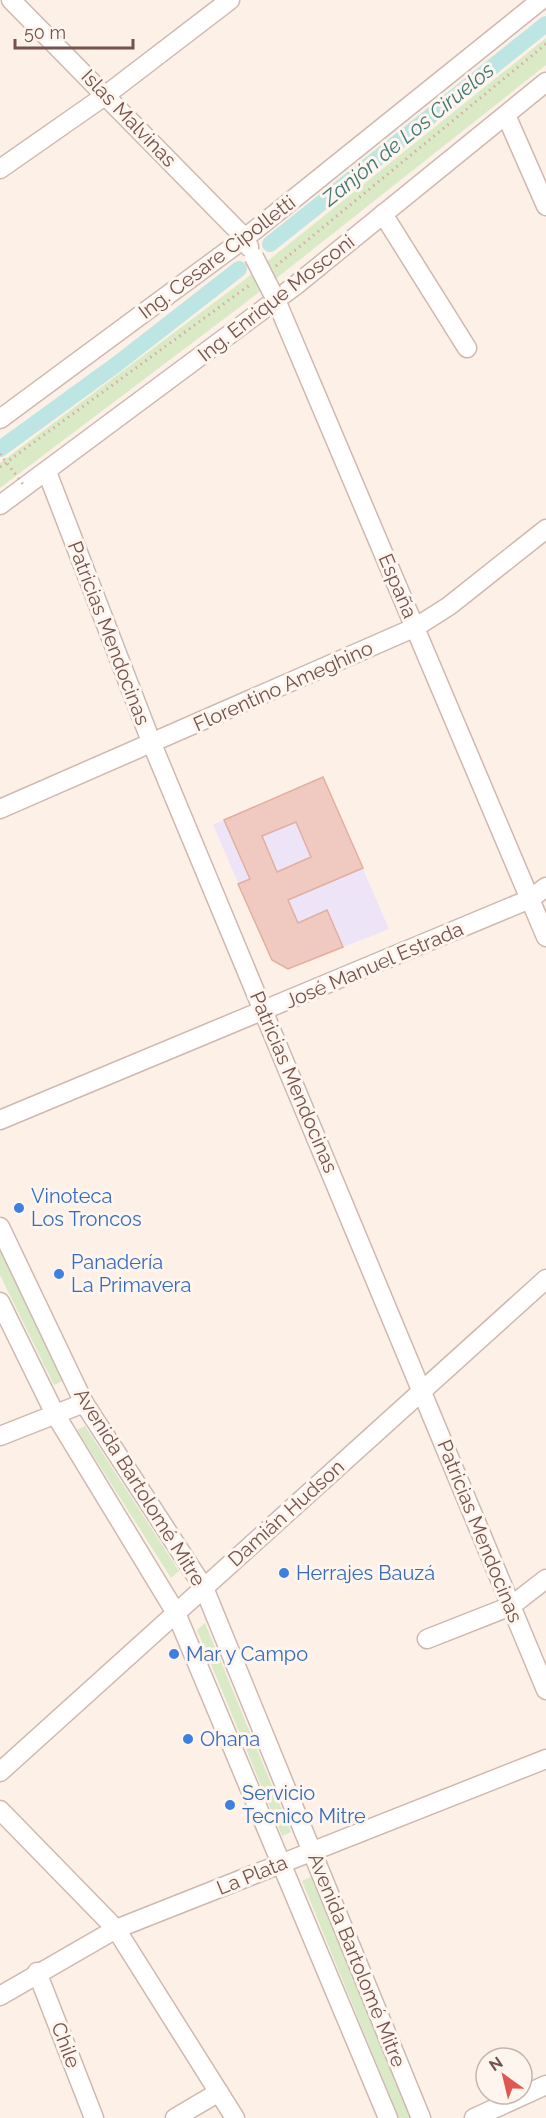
<svg xmlns="http://www.w3.org/2000/svg" width="546" height="2118" viewBox="0 0 546 2118" font-family="Raleway,sans-serif">
<rect width="100%" height="100%" fill="#fcf0e7"/>
<!-- education -->
<polygon fill="#ede4f8" points="323,777 389,929 288,969 272,960 213,825"/>
<!-- green -->
<g fill="#dae9c6">
<polygon points="546,38 546,65 245,303 0,488 0,463 239,284"/>
<polygon points="0,1250 63,1381 54,1385 0,1275"/>
<polygon points="85,1426 179,1571 171,1578 77,1430"/>
<polygon points="205,1623 291,1832 282,1836 197,1630"/>
<polygon points="311,1877 410,2117 409,2118 399,2118 302,1881"/>
</g>
<g fill="none" stroke-linecap="round" stroke-linejoin="round">
<!-- canal -->
<g stroke="#bce5e3" stroke-width="16">
<polyline points="270,244 546,24"/>
<polyline points="0,449 117,364 239,269"/>
</g>
</g>
<!-- building -->
<path fill="#f0cac0" stroke="#e2aea1" stroke-width="1.5" fill-rule="evenodd" d="M323,777L363,868L288,900L298,923L327,910L343,947L288,969L272,960L238,884L250,879L224,820ZM296,822L311,857L277,872L262,836Z"/>
<g fill="none" stroke-linecap="round" stroke-linejoin="round">
<defs>
<g id="minor">
<polyline points="11,0 245,238 249,247"/>
<polyline points="506,115 546,206"/>
<polyline points="0,169 106,95 230,0"/>
<polyline points="383,214 467,348"/>
<polyline points="276,300 546,937"/>
<polyline points="0,419 245,238 541,0"/>
<polyline points="47,472 152,744 546,1690"/>
<polyline points="0,505 296,285 546,82"/>
<polyline points="0,809 416,627 449,606 546,529"/>
<polyline points="0,1120 530,899 546,887"/>
<polyline points="0,1227 84,1403 204,1588 421,2118"/>
<polyline points="0,1302 55,1414 176,1613 388,2118"/>
<polyline points="0,1436 84,1403"/>
<polyline points="427,1639 511,1606 546,1579"/>
<polyline points="0,1772 546,1279"/>
<polyline points="0,1810 116,1929 235,2118"/>
<polyline points="37,1972 94,2118"/>
<polyline points="0,1996 116,1929 546,1759"/>
<polyline points="175,2118 219,2092"/>
<polyline points="474,2118 546,2085"/>
</g>
</defs>
<!-- minor casing -->
<use href="#minor" stroke="#cfb8b0" stroke-width="21"/>
<!-- path -->
<g stroke="#d5ada3" stroke-width="3" stroke-dasharray="1.5 4.5" stroke-linecap="butt">
<polyline points="276,266 546,44"/>
<polyline points="0,467 251,284"/>
</g>
<!-- minor -->
<use href="#minor" stroke="#fff" stroke-width="18"/>
<defs>
<polyline id="minor-bridge" points="254,257 276,300"/>
</defs>
<!-- minor-bridge casing -->
<use href="#minor-bridge" stroke="#cfb8b0" stroke-width="21" stroke-linecap="butt"/>
<!-- path-bridge -->
<polyline stroke="#d5ada3" stroke-width="3" stroke-dasharray="1.5 4.5" stroke-linecap="butt" points="0,454 25,487"/>
<!-- minor-bridge -->
<use href="#minor-bridge" stroke="#fff" stroke-width="18"/>
</g>
<!-- markers -->
<g fill="#3f7fe0" stroke="#fef5ee" stroke-width="2">
<circle cx="19" cy="1208" r="6"/>
<circle cx="59" cy="1274" r="6"/>
<circle cx="284" cy="1573" r="6"/>
<circle cx="174" cy="1654" r="6"/>
<circle cx="188" cy="1739" r="6"/>
<circle cx="230" cy="1805" r="6"/>
</g>
<g text-anchor="middle" dominant-baseline="central" stroke-width="6" stroke-linejoin="round" paint-order="stroke">
<!-- street labels -->
<g font-size="20" fill="#74534c" stroke="#fef5ee">
<text transform="translate(129 118) rotate(46)">Islas Malvinas</text>
<text transform="translate(217 257) rotate(-37)">Ing. Cesare Cipolletti</text>
<text transform="translate(276 298) rotate(-38)">Ing. Enrique Mosconi</text>
<text transform="translate(398 586) rotate(67)">España</text>
<text transform="translate(109 633) rotate(69)">Patricias Mendocinas</text>
<text transform="translate(283 686) rotate(-24)">Florentino Ameghino</text>
<text transform="translate(374 965) rotate(-23)">José Manuel Estrada</text>
<text transform="translate(294 1082) rotate(67)">Patricias Mendocinas</text>
<text transform="translate(140 1487) rotate(58)">Avenida Bartolomé Mitre</text>
<text transform="translate(286 1513) rotate(-42)">Damián Hudson</text>
<text transform="translate(480 1531) rotate(68)">Patricias Mendocinas</text>
<text transform="translate(252 1875) rotate(-22)">La Plata</text>
<text transform="translate(357 1960) rotate(68)">Avenida Bartolomé Mitre</text>
<text transform="translate(66 2045) rotate(69)">Chile</text>
</g>
<!-- shop labels -->
<g font-size="20" fill="#366cbe" stroke="#fef5ee" text-anchor="start">
<text x="31" y="1196">Vinoteca<tspan x="31" dy="23">Los Troncos</tspan></text>
<text x="71" y="1262">Panadería<tspan x="71" dy="23">La Primavera</tspan></text>
<text x="296" y="1573">Herrajes Bauzá</text>
<text x="186" y="1654">Mar y Campo</text>
<text x="200" y="1739">Ohana</text>
<text x="242" y="1793">Servicio<tspan x="242" dy="23">Tecnico Mitre</tspan></text>
</g>
<!-- water labels -->
<g font-size="21" font-style="italic" fill="#407978" stroke="#fef5ee">
<text transform="translate(408 134) rotate(-39)">Zanjón de Los Ciruelos</text>
</g>
</g>
<!-- north arrow -->
<g transform="translate(504 2076) rotate(326)"><circle r="28" fill="#fef5ee" stroke="#c7b4ad" stroke-width="1.5"/>
<path d="M0-4.5L10 22L0 15L-10 22Z" fill="#e05752"/>
<text y="-9" font-size="16" font-weight="bold" text-anchor="middle" fill="#74534c">N</text>
</g>
<!-- scale -->
<path d="M15 39v9h118v-9" fill="none" stroke="#74534c" stroke-width="3"/>
<text x="24" y="39" font-size="18" fill="#74534c" stroke="#fef5ee" stroke-width="4.5" paint-order="stroke">50 m</text>
</svg>
